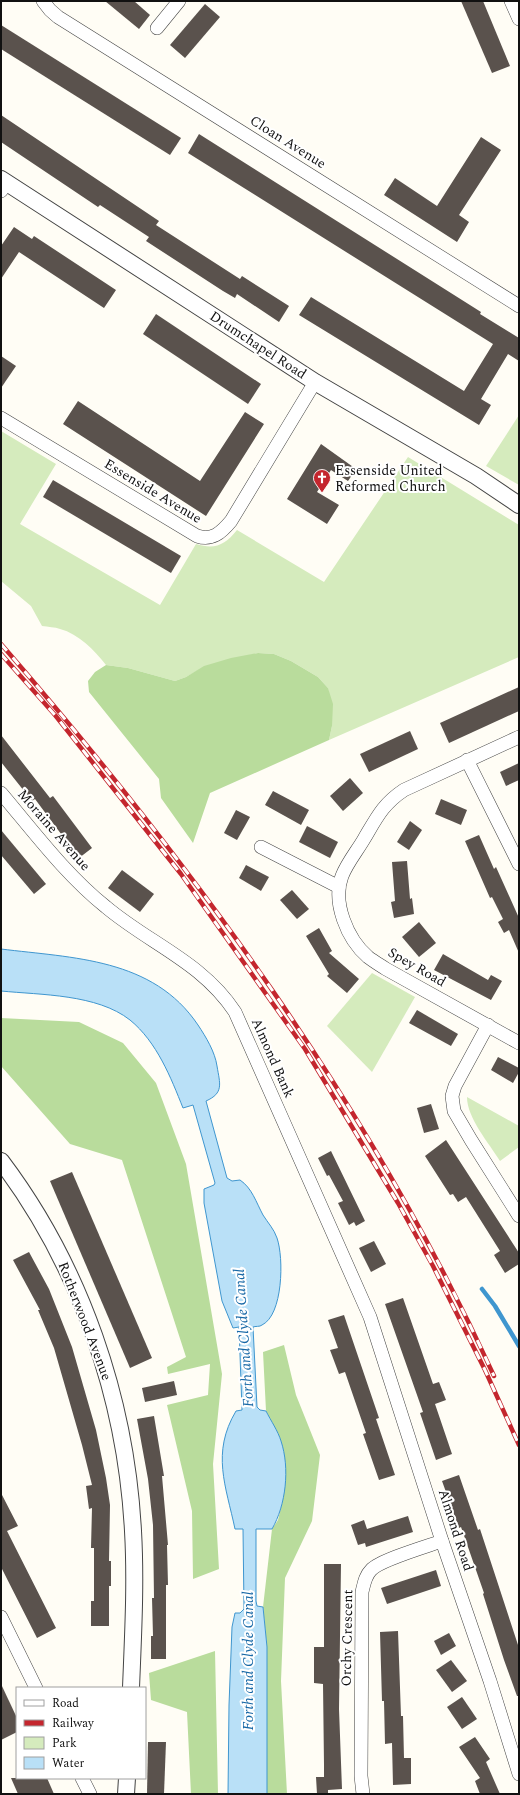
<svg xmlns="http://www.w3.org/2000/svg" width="520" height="1795" viewBox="0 0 520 1795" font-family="Spectral,serif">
<rect width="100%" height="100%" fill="#fffdf5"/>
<!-- green -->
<g fill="#d5ebbd">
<polygon points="519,415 519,485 486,466"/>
<path d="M1,431L56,464L20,524L160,605L196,544C215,550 225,545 237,530L324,582L408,457L519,525V657L329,740L332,726L328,688L318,677L291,661L274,654L258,653L204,667L186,677L175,681L128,668L106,665C94,650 79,634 60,629C55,627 48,627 42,626L31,606L1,581Z"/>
<polygon points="372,973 415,997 372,1072 327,1026"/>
<path d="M467,1097L519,1126V1147L500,1161C489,1143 467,1118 467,1097Z"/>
</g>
<!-- forest -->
<g fill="#b9dc9c">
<polygon points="258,653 274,654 291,661 318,677 328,688 333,704 332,726 329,740 210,793 193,843 161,798 159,779 89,692 88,681 95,672 106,665 128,668 175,681 186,677 204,666 231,658"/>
<polygon points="1,1018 79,1022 123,1043 156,1083 186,1164 222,1374 213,1464 219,1569 193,1579 192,1511 167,1405 208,1395 210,1364 168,1374 167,1367 186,1357 122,1160 70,1144 1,1066"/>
<polygon points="284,1345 296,1395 320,1455 312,1521 285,1578 281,1681 287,1794 267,1794 267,1647 263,1607 272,1529 278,1520 282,1503 285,1482 281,1441 266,1411 263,1352"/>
<polygon points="215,1651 218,1794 191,1794 187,1712 151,1700 149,1673"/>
</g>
<!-- water -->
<path fill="#b9e0f7" stroke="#3f96cf" d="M1,949C73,958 153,958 198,1025C206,1037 215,1052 217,1066C220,1084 224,1093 206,1101L227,1178L232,1181L240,1180C252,1188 256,1202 263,1215C268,1223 274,1229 277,1238C284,1258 283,1315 262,1325C260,1327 255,1326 253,1327L257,1407L260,1410L266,1411C271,1421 278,1431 281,1441C290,1468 286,1505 272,1529H256V1601L257,1606L263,1607L267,1647V1794H228L229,1705L232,1627L235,1613H240L244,1609L243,1529H235C226,1486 211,1453 236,1411L242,1410L239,1327L233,1328L222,1301L204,1203V1189L214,1185L215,1183L193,1105L183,1108C171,1078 157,1042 130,1020C97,994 41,995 1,991Z"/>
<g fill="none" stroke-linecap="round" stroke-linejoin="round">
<!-- stream -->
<polyline stroke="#3f96cf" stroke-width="4.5" points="482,1289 495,1306 519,1346"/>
</g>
<!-- building -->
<g fill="#5a524d">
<polygon points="105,1 134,1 150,15 139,29"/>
<polygon points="461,1 483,1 510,66 492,73"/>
<polygon points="205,4 220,17 185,58 170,45"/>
<polygon points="1,25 181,138 170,155 1,49"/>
<polygon points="1,115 159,221 156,225 240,279 242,276 289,306 279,322 237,294 235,298 223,291 146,241 149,237 100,205 98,207 1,142"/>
<polygon points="199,134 481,312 480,314 519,338 519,361 508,354 481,399 491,405 479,425 299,315 311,297 464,391 493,344 188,153"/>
<polygon points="481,137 501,150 459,215 469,222 457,242 384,195 395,178 437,206"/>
<polygon points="14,227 32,239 34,236 116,290 104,308 19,252 1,279 1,246"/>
<polygon points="156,314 261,384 248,404 143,334"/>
<polygon points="1,356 16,366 1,388"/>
<polygon points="78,401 200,481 245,412 264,424 206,516 63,424"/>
<polygon points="321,444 356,469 348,481 331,470 317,492 339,505 327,524 287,499"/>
<polygon points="53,480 181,556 171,573 43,497"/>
<polygon points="519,687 519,711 449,743 440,723"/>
<polygon points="410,731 418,749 369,772 360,754"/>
<polygon points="1,735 50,798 53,796 92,848 79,858 35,799 32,801 1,762"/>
<polygon points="519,763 519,780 506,786 500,772"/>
<polygon points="350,778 363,793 343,811 330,796"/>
<polygon points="273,791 309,810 301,825 265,805"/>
<polygon points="441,799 467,810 461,825 435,814"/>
<polygon points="236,810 250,817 237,840 224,833"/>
<polygon points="410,821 422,830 409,850 397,842"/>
<polygon points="307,826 338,842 330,858 299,842"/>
<polygon points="1,830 46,884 34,894 1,855"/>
<polygon points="479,835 494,869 496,867 519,918 519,953 509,930 504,933 498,922 503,919 492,897 490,898 465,841"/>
<polygon points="407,861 410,899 412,898 414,914 394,918 391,902 395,901 392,862"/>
<polygon points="246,865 269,877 261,891 239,878"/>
<polygon points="122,870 154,894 140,912 108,888"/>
<polygon points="292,890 309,909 297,919 280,900"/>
<polygon points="419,922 436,943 419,957 402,937"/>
<polygon points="319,928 332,951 329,953 359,979 347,993 327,976 329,974 306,936"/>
<polygon points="443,954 488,980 491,975 502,981 491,1000 434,970"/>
<polygon points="417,1010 458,1034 451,1046 409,1023"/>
<polygon points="498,1057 519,1068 519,1072 513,1083 491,1070"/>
<polygon points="431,1104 439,1129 424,1133 417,1108"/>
<polygon points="446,1140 519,1253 519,1264 505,1273 494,1255 500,1251 466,1197 458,1202 453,1194 450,1195 425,1156"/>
<polygon points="331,1151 365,1221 356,1226 354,1222 349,1225 338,1203 343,1201 329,1175 327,1176 318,1158"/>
<polygon points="72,1172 152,1358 130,1368 50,1181"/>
<polygon points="374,1241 386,1264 371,1272 359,1248"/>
<polygon points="29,1252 49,1289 72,1347 96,1430 106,1478 110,1505 109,1561 111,1561 111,1586 109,1586 109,1626 91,1626 91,1601 94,1601 94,1548 91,1548 92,1508 89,1509 86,1486 92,1485 82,1445 54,1348 38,1310 40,1310 13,1260"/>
<polygon points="403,1298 433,1384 439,1382 446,1400 435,1404 452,1454 436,1460 420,1413 423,1412 385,1304"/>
<polygon points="344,1315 379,1418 376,1419 395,1475 379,1480 363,1434 366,1433 345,1372 339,1374 330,1350 338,1348 328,1320"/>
<polygon points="174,1381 177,1395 145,1402 142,1388"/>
<polygon points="154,1416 164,1476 162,1476 168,1545 167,1545 168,1585 166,1585 166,1659 151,1659 151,1636 153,1636 152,1598 154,1598 153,1525 148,1479 137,1419"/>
<polygon points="459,1475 478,1530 480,1529 519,1648 519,1696 517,1696 504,1660 483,1594 484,1593 461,1527 459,1528 442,1481"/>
<polygon points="1,1493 18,1526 7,1531 56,1628 37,1638 1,1567"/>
<polygon points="408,1516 413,1532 366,1547 365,1543 358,1545 351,1525 364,1520 367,1529"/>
<polygon points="324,1564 341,1564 339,1709 342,1789 328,1790 328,1794 317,1794 316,1777 324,1777 324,1765 323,1684 314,1683 314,1647 324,1647"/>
<polygon points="436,1570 441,1586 387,1604 381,1588"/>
<polygon points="398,1631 401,1716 403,1716 404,1758 411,1758 411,1784 393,1785 392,1743 385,1744 384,1701 382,1701 380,1632"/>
<polygon points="449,1633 456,1646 441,1655 434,1641"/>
<polygon points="451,1660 467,1681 452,1692 436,1670"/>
<polygon points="1,1684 17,1718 17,1732 1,1740"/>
<polygon points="462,1697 477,1719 462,1729 447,1707"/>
<polygon points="475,1737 490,1759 486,1762 500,1794 480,1794 475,1781 480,1778 459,1747"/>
<polygon points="148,1742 166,1742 164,1794 147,1794"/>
<polygon points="11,1778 47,1778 54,1794 18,1794"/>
</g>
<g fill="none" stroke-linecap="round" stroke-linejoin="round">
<defs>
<g id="minor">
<polyline points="43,1 50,10 58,17 519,306"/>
<polyline points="511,1 519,19"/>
<polyline points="157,28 179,1"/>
<polyline points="1,191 7,183"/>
<path d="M1,418L197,536C212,541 221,533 231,521L315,382"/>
<path d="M519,737L404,790C383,804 377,817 364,839C357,851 347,863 342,876C332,902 347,939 368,957C373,961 380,965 386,969L519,1043"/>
<polyline points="467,760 519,864"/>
<path d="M1,793C34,832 66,875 106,907C150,944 202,962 235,1012L370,1317L442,1541L490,1681L519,1774"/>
<polyline points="261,847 339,887"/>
<polyline points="488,1025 455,1086 452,1096 454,1111 471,1140 519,1216"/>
<polyline points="1,1617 36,1688"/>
<polyline points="82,1778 90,1794"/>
<path d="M363,1794L361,1776L362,1592C364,1584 365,1576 371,1570C380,1560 428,1546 442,1541"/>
</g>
<g id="tertiary">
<polyline points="1,179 315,382 476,476 519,505"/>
<path d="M1,1161C81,1267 126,1399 133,1531C136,1583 133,1636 131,1688"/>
<polyline points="126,1794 127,1778"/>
</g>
</defs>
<!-- minor casing -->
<use href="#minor" stroke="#444" stroke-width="14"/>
<!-- tertiary casing -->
<use href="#tertiary" stroke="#444" stroke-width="18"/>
<!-- minor -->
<use href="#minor" stroke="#fff" stroke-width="13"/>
<!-- tertiary -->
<use href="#tertiary" stroke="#fff" stroke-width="16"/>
<defs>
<g id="rail">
<path d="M1,644C194,866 371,1107 494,1376"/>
<polyline points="1,654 55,715 181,874 305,1049 398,1203 433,1266 485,1370 519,1445"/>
</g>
</defs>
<!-- rail casing -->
<use href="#rail" stroke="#c4262e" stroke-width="4.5"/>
<!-- rail -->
<use href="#rail" stroke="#fff" stroke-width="3" stroke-dasharray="9" stroke-linecap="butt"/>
</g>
<!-- icons -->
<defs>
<symbol id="church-pin" viewBox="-11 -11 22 30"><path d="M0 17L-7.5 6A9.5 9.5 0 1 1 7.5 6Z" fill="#c4262e" stroke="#fff"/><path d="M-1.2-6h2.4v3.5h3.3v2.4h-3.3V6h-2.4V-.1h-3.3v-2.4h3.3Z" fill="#fff"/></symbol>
</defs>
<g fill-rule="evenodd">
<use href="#church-pin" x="312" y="468" width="20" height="27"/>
</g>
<g text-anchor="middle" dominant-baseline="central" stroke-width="4" stroke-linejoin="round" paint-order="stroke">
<!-- street labels -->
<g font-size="14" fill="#111" stroke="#fff">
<text transform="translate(288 142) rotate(32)">Cloan Avenue</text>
<text transform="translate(258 345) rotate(33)">Drumchapel Road</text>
<text transform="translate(153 491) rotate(31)">Essenside Avenue</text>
<text transform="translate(54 830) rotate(49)">Moraine Avenue</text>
<text transform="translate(417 967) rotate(30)">Spey Road</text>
<text transform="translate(273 1058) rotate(66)">Almond Bank</text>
<text transform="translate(85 1321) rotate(69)">Rotherwood Avenue</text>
<text transform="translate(456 1530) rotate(72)">Almond Road</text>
<text transform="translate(347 1638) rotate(-89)">Orchy Crescent</text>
</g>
<!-- poi labels -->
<g font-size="14" fill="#111" stroke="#fff" text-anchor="start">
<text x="335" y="470">Essenside United<tspan x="335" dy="16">Reformed Church</tspan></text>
</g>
<!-- water labels -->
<g font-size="15" font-style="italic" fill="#1768a6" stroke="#fff">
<text transform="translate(244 1338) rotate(-94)">Forth and Clyde Canal</text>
<text transform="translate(248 1661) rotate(-90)">Forth and Clyde Canal</text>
</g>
</g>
<!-- border -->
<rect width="520" height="1795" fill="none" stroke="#111111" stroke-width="4"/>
<!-- legend -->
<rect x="16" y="1687" width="130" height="92" fill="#ffffff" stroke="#a0a0a0"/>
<rect x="24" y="1700" width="20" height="6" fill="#ffffff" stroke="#a0a0a0"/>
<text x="52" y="1707" font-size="12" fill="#111111">Road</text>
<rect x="24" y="1720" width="20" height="6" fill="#c4262e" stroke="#a0a0a0"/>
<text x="52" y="1727" font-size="12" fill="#111111">Railway</text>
<rect x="24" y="1737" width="20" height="12" fill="#d5ebbd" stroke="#a0a0a0"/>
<text x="52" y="1747" font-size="12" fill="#111111">Park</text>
<rect x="24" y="1757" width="20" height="12" fill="#b9e0f7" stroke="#a0a0a0"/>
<text x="52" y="1767" font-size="12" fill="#111111">Water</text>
</svg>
